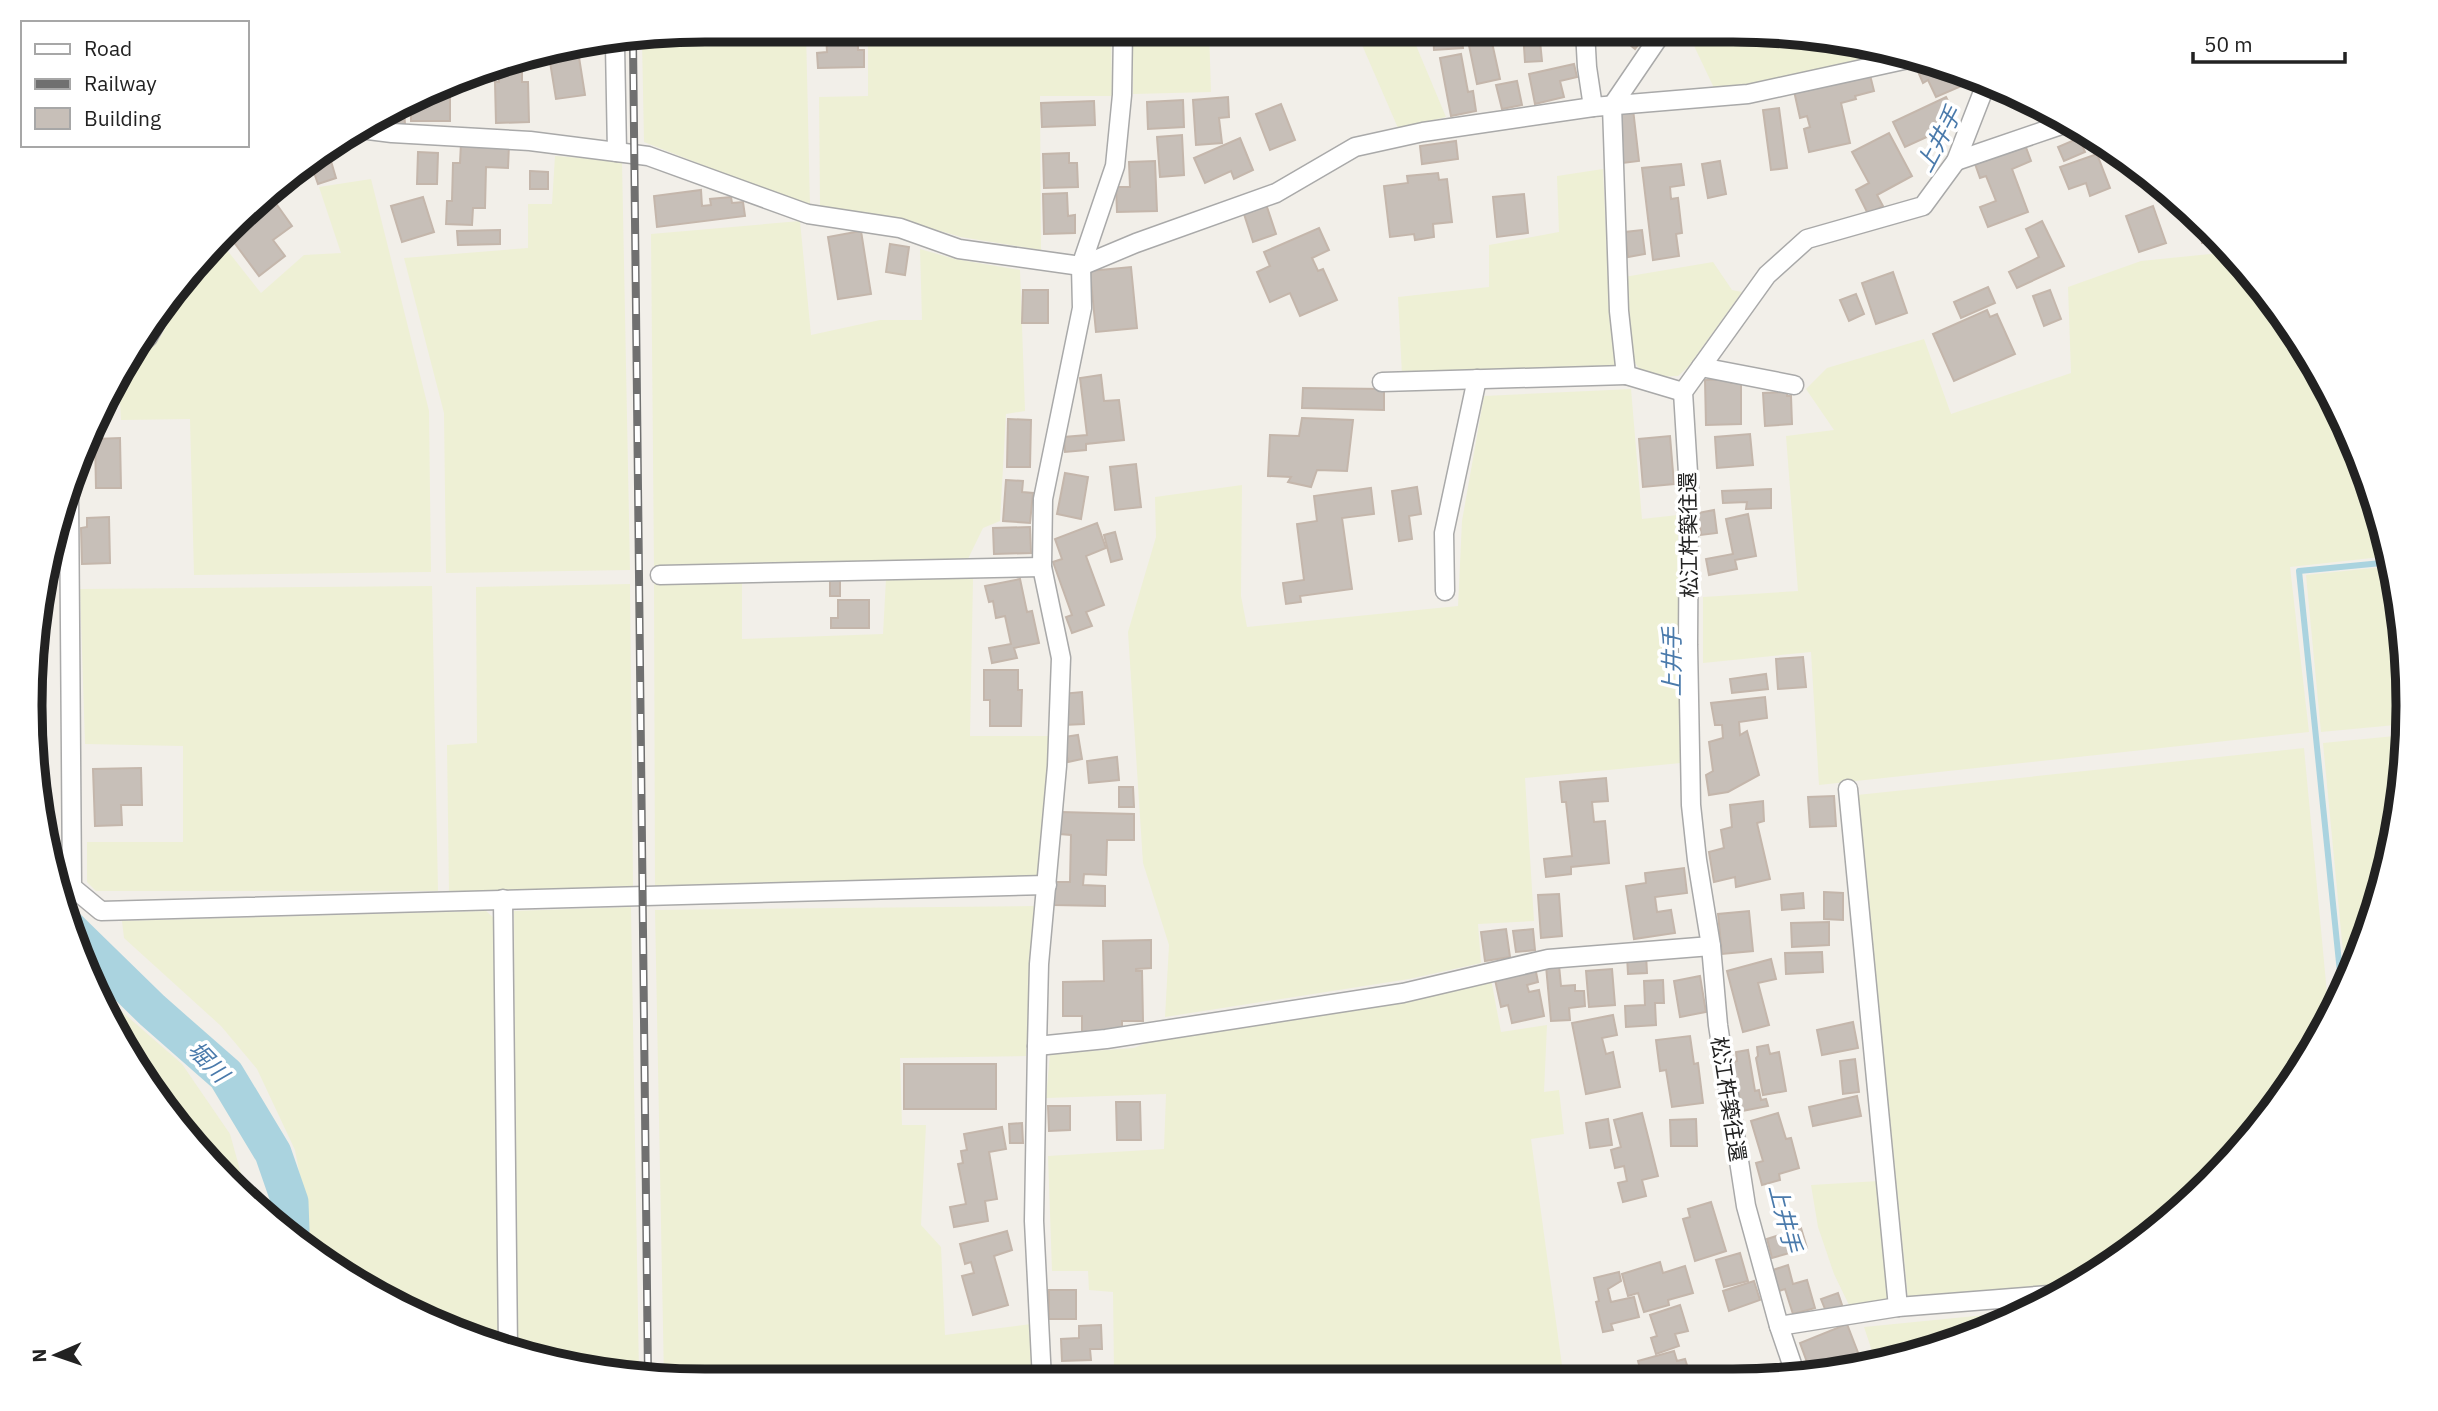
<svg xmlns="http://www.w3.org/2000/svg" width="2438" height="1411" viewBox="0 0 2438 1411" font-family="'IBM Plex Sans','Noto Sans JP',sans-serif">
<rect width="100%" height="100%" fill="#f2efe9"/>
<!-- farmland -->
<g fill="#eef0d5">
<polygon points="706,30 806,30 810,207 644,142 642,40"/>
<polygon points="868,30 1111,30 1112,96 1040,96 1041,250 961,237 899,219 820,206 819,97 868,96"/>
<polygon points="1133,30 1209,30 1211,92 1133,94"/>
<polygon points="1356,31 1410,31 1446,117 1398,128"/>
<polygon points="1687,31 1777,31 1899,55 1747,88 1714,88"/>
<polygon points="555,156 622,161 630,570 446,573 444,413 404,258 528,248 528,204 552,204"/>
<polygon points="1603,169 1610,322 1617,368 1402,375 1398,297 1489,287 1489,245 1559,232 1557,176"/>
<polygon points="371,179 429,411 431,572 194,575 190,419 121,420 119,385 123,377 160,338 190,281 223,245 261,293 304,255 341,253 319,187"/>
<polygon points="800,221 811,335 880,320 922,320 920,249 955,259 1020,270 1025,411 1006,414 1000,521 983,528 966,563 654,568 651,234"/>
<polygon points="2230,252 2294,330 2357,447 2390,556 2290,567 2309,732 1819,785 1811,652 1703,663 1703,597 1798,591 1786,436 1834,430 1806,389 1827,368 1924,339 1951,414 2071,373 2068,287 2141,261"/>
<polygon points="1713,262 1732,290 1742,292 1688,367 1678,376 1656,377 1641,371 1628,353 1624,277"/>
<polygon points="1631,389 1642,519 1678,515 1681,763 1525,778 1534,921 1478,924 1481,963 1409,979 1165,1017 1169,945 1143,863 1128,632 1156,537 1155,497 1242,485 1241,596 1247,627 1458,606 1462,521 1484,396"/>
<polygon points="2393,566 2408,705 2406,724 2321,732 2306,575"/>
<polygon points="886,579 973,579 970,736 1051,736 1039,880 655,890 654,584 742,583 742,639 883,634"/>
<polygon points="630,584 633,886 449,894 447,745 477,743 476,587"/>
<polygon points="432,586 438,891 96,891 87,882 87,842 183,842 183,746 85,744 80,589"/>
<polygon points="2405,735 2395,837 2357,964 2346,983 2323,743"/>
<polygon points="2304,748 2329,1015 2295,1081 2210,1184 2082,1282 1908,1299 1857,795"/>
<polygon points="1034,906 1026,1056 900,1058 902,1125 926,1125 921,1225 941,1247 945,1335 1031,1324 1032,1379 664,1380 655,910"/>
<polygon points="631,907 639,1375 516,1351 514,911"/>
<polygon points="486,911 495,919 498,1347 488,1345 330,1268 309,1247 303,1192 295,1150 257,1069 221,1026 124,938 122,921"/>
<polygon points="1491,979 1501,1032 1547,1025 1544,1092 1559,1090 1564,1134 1531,1139 1564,1380 1174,1380 1170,1368 1114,1372 1113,1292 1089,1290 1088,1271 1052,1271 1048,1156 1164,1149 1166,1094 1046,1098 1050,1054 1134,1048 1166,1035"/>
<polygon points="105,997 182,1064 230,1134 245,1188 170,1117"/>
<polygon points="1879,1181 1888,1302 1850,1307 1834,1274 1818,1227 1811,1185"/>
<polygon points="2026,1311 1949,1346 1875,1360 1864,1327"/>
</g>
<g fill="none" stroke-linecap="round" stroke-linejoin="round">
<!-- stream -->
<polyline stroke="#aad3df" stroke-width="6" points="2342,992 2299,571 2392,562"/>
<!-- river -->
<polyline stroke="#aad3df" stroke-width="37" points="68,928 152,1010 226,1075 273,1153 290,1202 291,1230"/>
</g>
<!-- building -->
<g fill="#c7bfb8" stroke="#c4b6ab" stroke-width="2">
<polygon points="1461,31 1463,48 1434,50 1433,32"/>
<polygon points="1466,31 1500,31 1501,35 1491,38 1500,79 1477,84"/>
<polygon points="1523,31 1539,31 1542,61 1525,62"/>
<polygon points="1599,31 1649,31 1635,49 1617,34 1611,41"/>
<polygon points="858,33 858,50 864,50 864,67 818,68 817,53 827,52 826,34"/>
<polygon points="578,51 585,95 556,99 550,62 555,61 554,55"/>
<polygon points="1461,54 1468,92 1473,91 1476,111 1451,116 1440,58"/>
<polygon points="1929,61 1949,65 1959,70 1966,84 1936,97 1928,80 1923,83 1916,67"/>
<polygon points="1574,64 1577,77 1560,81 1564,97 1535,104 1529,74"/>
<polygon points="498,68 522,68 522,82 528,82 529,122 496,123 495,82 499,82"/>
<polygon points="1870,75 1874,91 1855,96 1856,99 1841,103 1850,143 1809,152 1804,129 1810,127 1807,116 1800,118 1794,91"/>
<polygon points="1517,81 1522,105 1502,109 1496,85"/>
<polygon points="450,86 450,121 411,121 411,107"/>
<polygon points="1228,97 1229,117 1219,118 1222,143 1196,145 1193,100"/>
<polygon points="1946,97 1955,115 1938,123 1942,130 1905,147 1893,122"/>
<polygon points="1183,100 1184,127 1148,129 1147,102"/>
<polygon points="1094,101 1095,125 1042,127 1041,103"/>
<polygon points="1281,104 1295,140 1270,150 1256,114"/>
<polygon points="1779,108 1787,168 1771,170 1763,110"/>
<polygon points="1633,109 1639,161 1623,163 1617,111"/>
<polygon points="404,111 405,124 390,125 389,118"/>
<polygon points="1889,133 1912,176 1877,195 1883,206 1868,214 1856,190 1869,183 1852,152"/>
<polygon points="1182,135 1184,175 1160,177 1157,137"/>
<polygon points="1240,138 1253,170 1234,179 1231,171 1205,183 1194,158"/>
<polygon points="2079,138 2085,152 2064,161 2058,147"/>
<polygon points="1456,141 1458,159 1422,164 1420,146"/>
<polygon points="2024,142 2031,161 2012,169 2028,212 1988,227 1980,207 1996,201 1986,176 1980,178 1974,161"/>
<polygon points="461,143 509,145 508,168 486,167 485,208 473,208 472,225 446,224 447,201 452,201 453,163 460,163"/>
<polygon points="328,151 336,178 318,184 310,161"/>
<polygon points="418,152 438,153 437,184 417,184"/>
<polygon points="1069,153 1069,163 1077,163 1078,187 1044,188 1043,154"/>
<polygon points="2097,154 2110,188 2090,196 2086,183 2069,189 2060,167"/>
<polygon points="1155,161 1157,211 1117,212 1116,187 1130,187 1129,162"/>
<polygon points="1720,161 1726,194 1708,198 1702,164"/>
<polygon points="1681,164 1684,185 1670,187 1671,199 1678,198 1682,233 1676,234 1679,256 1653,260 1642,168"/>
<polygon points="530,171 548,172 548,189 530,189"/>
<polygon points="1438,173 1439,180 1447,179 1452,222 1433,224 1434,237 1415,240 1414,234 1390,237 1384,186 1408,183 1407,176"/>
<polygon points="701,190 702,206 711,205 710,199 731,197 732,203 743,202 745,216 657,227 654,196"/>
<polygon points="1067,193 1068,216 1075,215 1075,233 1044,234 1043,194"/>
<polygon points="1524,194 1528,233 1497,237 1493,197"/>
<polygon points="270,195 292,226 273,240 285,256 259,276 233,241 229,243 227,241"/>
<polygon points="423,197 434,232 402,242 391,206"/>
<polygon points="1266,204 1276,234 1253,242 1243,211"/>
<polygon points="2153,206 2166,243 2139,252 2126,216"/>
<polygon points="2199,219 2210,227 2221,241 2202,243"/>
<polygon points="2042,221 2064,266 2017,288 2009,272 2039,257 2026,229"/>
<polygon points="1319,228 1329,250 1312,258 1318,271 1323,269 1337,300 1300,316 1290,293 1270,302 1257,272 1270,266 1264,252"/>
<polygon points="500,230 500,244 458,245 457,231"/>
<polygon points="1642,230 1645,254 1628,257 1625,232"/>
<polygon points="861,231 871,294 838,299 828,237"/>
<polygon points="890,244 909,247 905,275 886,272"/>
<polygon points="1131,267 1137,328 1096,332 1090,271"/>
<polygon points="1893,272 1907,313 1876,324 1862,283"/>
<polygon points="1988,287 1995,303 1961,318 1954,302"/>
<polygon points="1023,290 1048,290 1048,323 1022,323"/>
<polygon points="2050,290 2061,319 2044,326 2033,296"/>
<polygon points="1856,294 1864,314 1849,321 1840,300"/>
<polygon points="1987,310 1990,317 1997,314 2015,354 1954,381 1933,334"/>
<polygon points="1101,375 1104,401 1119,400 1124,440 1086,444 1086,450 1065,452 1064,437 1087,435 1080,378"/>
<polygon points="1731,379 1731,383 1741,383 1741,424 1706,425 1705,380"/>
<polygon points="1303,388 1384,389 1384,410 1302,408"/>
<polygon points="1787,392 1787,396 1791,396 1792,424 1765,426 1763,393"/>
<polygon points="1302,418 1353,420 1347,471 1317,470 1311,487 1288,482 1291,477 1268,476 1270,435 1299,436"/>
<polygon points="1008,419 1031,420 1030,467 1007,467"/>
<polygon points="1750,434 1753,465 1717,468 1715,437"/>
<polygon points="1670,436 1674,484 1643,487 1639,439"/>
<polygon points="120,438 121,488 96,488 95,439"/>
<polygon points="1136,464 1141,507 1115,510 1110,467"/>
<polygon points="1065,473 1088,477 1081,519 1057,514"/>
<polygon points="1006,480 1023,481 1022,492 1033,493 1030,523 1003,521"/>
<polygon points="1417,487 1421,514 1409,516 1412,539 1399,541 1392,491"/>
<polygon points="1371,488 1374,514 1342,518 1352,589 1300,596 1301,602 1286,604 1283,583 1304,580 1297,524 1317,521 1314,496"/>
<polygon points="1771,489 1771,508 1746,509 1747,502 1723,503 1722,491"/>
<polygon points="1714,510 1717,533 1701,535 1698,513"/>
<polygon points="1748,514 1756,556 1735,560 1737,569 1709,575 1706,559 1733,554 1726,519"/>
<polygon points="109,517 110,563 82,564 81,528 87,527 87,518"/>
<polygon points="1097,523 1106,548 1086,556 1104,605 1086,612 1092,626 1072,633 1066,617 1072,615 1053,562 1062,559 1055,539"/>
<polygon points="1030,527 1031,553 994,554 993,528"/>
<polygon points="1115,532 1122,559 1111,562 1104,535"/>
<polygon points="1020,579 1027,612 1032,611 1039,643 1014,648 1017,658 992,663 989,648 1011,644 1005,616 996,618 993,601 989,602 985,586"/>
<polygon points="840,580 840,596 830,596 830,581"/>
<polygon points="838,600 869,600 869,628 831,628 831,618 838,618"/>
<polygon points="37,652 38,693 31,693"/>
<polygon points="1803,657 1806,687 1778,689 1776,659"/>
<polygon points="984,670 1018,670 1018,690 1022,690 1021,726 990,726 990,700 984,700"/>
<polygon points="1766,674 1768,689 1732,693 1730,679"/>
<polygon points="1082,692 1084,724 1064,725 1062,694"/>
<polygon points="1765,697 1767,718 1739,722 1740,735 1747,731 1759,775 1728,792 1709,795 1706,775 1713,771 1709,742 1723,738 1722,725 1715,725 1711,703"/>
<polygon points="1078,735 1082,759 1068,762 1064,737"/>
<polygon points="1117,757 1119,780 1089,783 1087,761"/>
<polygon points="141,768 142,805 121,805 122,825 95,826 93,769"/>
<polygon points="1606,778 1608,801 1592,802 1594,822 1605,821 1609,863 1571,867 1571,874 1546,877 1544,859 1572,856 1566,802 1562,802 1560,782"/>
<polygon points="1119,787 1133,787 1134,807 1119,807"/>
<polygon points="1834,796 1836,826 1810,827 1808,797"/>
<polygon points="1763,801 1764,821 1757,823 1770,879 1736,887 1735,877 1714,882 1709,852 1724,848 1721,830 1732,827 1730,805"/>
<polygon points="1061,812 1134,814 1134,840 1107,840 1106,875 1084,874 1083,885 1105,886 1105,906 1054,905 1054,882 1070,882 1071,835 1060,834"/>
<polygon points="1684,868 1687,893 1655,897 1657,912 1671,910 1675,933 1634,939 1626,886 1646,883 1645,873"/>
<polygon points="1824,892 1843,893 1843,920 1824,919"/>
<polygon points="1803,893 1804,908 1782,910 1781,895"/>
<polygon points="1559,894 1562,936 1541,938 1538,895"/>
<polygon points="1749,911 1753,951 1722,954 1718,914"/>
<polygon points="1829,922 1829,945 1792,947 1791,923"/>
<polygon points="1506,929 1510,957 1485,961 1481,932"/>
<polygon points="1533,929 1535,950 1516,952 1513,931"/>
<polygon points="1151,940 1151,968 1136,969 1136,971 1142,971 1143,1021 1122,1021 1122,1031 1082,1032 1082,1016 1063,1016 1063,982 1104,981 1103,941"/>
<polygon points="1822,952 1823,972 1786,974 1785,953"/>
<polygon points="1646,954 1647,973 1628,974 1627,956"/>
<polygon points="1771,959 1776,979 1758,983 1769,1025 1743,1032 1727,971"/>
<polygon points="1559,965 1561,986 1575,985 1575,991 1584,991 1585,1006 1569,1008 1570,1020 1551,1021 1546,966"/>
<polygon points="1535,967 1538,982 1527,985 1529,992 1539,990 1544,1016 1512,1023 1508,1005 1501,1007 1494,975"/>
<polygon points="1612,969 1615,1005 1589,1007 1586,971"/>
<polygon points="1700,976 1706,1012 1680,1017 1674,981"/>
<polygon points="1663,980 1664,1003 1655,1003 1656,1025 1626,1027 1625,1006 1645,1005 1644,981"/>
<polygon points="1613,1015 1617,1035 1602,1038 1606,1054 1613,1052 1620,1087 1586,1094 1572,1023"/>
<polygon points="1853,1022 1858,1048 1822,1055 1817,1030"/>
<polygon points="1690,1036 1694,1064 1698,1063 1703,1103 1672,1107 1666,1070 1660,1071 1656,1040"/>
<polygon points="1768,1045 1770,1054 1779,1052 1786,1091 1763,1095 1756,1058 1758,1056 1757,1047"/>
<polygon points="1748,1050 1755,1091 1759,1090 1761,1100 1766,1099 1768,1106 1742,1111 1733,1062 1737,1061 1736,1052"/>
<polygon points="1855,1059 1859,1092 1843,1094 1840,1061"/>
<rect x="904" y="1064" width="92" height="45"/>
<polygon points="1857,1096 1861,1116 1813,1126 1809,1107"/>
<polygon points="1116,1102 1140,1102 1141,1140 1117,1140"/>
<polygon points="1048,1106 1070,1106 1070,1130 1049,1131"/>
<polygon points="1642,1113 1658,1176 1642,1180 1646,1196 1623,1202 1618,1183 1627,1181 1624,1166 1615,1168 1611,1150 1621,1147 1614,1120"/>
<polygon points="1778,1113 1786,1139 1791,1138 1799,1168 1779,1174 1780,1180 1762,1185 1756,1163 1763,1161 1751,1121"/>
<polygon points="1608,1119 1612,1145 1590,1148 1586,1123"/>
<polygon points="1696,1119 1697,1146 1671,1146 1670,1120"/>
<polygon points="1022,1123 1023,1143 1010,1143 1009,1124"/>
<polygon points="1002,1127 1006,1149 989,1152 997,1199 985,1201 988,1221 954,1227 950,1207 966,1204 958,1164 963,1163 961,1151 967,1150 964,1134"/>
<polygon points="1711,1202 1726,1251 1695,1261 1683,1219 1690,1217 1688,1209"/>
<polygon points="1801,1228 1807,1248 1772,1258 1767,1239"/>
<polygon points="1007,1231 1012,1250 994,1256 1008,1305 973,1315 962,1276 974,1273 971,1262 965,1264 960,1244"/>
<polygon points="1740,1253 1748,1281 1724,1287 1716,1260"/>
<polygon points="1660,1262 1663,1273 1685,1266 1693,1293 1668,1300 1669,1305 1644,1312 1638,1293 1628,1296 1622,1274"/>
<polygon points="1788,1265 1793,1284 1807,1280 1815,1308 1793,1314 1785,1289 1779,1291 1773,1270"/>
<polygon points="1619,1272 1621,1281 1608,1289 1611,1302 1634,1297 1639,1317 1611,1324 1613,1330 1603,1332 1596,1302 1599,1301 1594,1278"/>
<polygon points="1754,1281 1760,1300 1729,1311 1723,1291"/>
<rect x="1049" y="1290" width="27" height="29"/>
<polygon points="1838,1293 1843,1308 1827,1314 1821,1299"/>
<polygon points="1680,1305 1688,1331 1675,1334 1679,1346 1656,1354 1651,1338 1657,1336 1650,1315"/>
<polygon points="1847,1324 1862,1363 1811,1373 1800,1343"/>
<polygon points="1101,1325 1102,1349 1090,1349 1091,1360 1062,1361 1061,1339 1079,1338 1079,1326"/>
<polygon points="1674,1351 1677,1361 1685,1359 1691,1378 1643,1380 1638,1361"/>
</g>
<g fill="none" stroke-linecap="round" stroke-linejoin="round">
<defs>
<g id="minor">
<polyline points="1585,31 1587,67 1593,107"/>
<polyline points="1663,31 1612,106 1619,311 1626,375 1683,392"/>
<polyline points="615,45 617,152"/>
<polyline points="368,130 392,133 530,141 648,156 808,214 900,228 959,249 1081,266 1136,243 1276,193 1355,147 1423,132 1593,107 1748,94 1913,58"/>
<polyline points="1956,161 2067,123"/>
<polyline points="135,349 148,337 164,308"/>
<polyline points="1701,367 1794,385"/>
<polyline points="1382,382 1626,375"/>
<polyline points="69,494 72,887 101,911 1047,885"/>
<polyline points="660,575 1042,567"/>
<polyline points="1445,591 1444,533 1477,379"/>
<polyline points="1848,789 1898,1307"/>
<polyline points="503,899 508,1349"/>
<polyline points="1037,1046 1106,1039 1403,993 1548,959 1711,946"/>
<polyline points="1779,1326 1898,1307 2062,1294"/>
<polyline points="1796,1376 1779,1326 1746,1206 1718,1025 1711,946 1697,860 1691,805 1688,645 1689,489 1683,392 1767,275 1807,239 1923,206 1956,161 1986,84"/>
<polyline points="1042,1380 1034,1221 1037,1046 1039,964 1057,766 1061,658 1042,567 1043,499 1082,308 1081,266 1115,166 1122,95 1123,30"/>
</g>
</defs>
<!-- minor casing -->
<use href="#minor" stroke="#a9a9a9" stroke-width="21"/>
<!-- minor -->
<use href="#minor" stroke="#fff" stroke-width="18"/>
<defs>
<polyline id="rail" points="633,42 648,1377"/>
</defs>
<!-- rail casing -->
<use href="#rail" stroke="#707070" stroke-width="8"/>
<!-- rail -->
<use href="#rail" stroke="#fff" stroke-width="5" stroke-dasharray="16" stroke-linecap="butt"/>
</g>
<g text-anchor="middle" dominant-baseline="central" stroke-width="7" stroke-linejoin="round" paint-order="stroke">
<!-- street labels -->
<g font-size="21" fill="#222" stroke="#fff">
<text transform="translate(1688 535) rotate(-91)">松江杵築往還</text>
<text transform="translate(1729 1099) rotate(81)">松江杵築往還</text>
</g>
<!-- water labels -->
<g font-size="23" font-style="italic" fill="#4a7aab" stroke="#fff">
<text transform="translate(1938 139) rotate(-62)">上井手</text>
<text transform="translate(1671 662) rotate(-90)">上井手</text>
<text transform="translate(209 1061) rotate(46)">堀川</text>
<text transform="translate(1786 1218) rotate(76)">上井手</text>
</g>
</g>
<!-- crop -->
<path d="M0 0H2438V1411H0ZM705 42H1733A663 663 0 0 1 2396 705V706A663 663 0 0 1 1733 1369H705A663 663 0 0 1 42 706V705A663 663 0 0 1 705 42Z" fill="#fff" fill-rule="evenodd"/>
<path fill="none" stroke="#222" stroke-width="9" d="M705 42H1733A663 663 0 0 1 2396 705V706A663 663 0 0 1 1733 1369H705A663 663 0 0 1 42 706V705A663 663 0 0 1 705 42Z"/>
<!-- legend -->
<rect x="21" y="21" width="228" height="126" fill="#ffffff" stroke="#a7a7a7" stroke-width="2"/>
<rect x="35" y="44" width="35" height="10" fill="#ffffff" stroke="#a7a7a7" stroke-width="2"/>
<text x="84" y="56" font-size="21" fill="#222222">Road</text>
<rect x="35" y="79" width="35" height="10" fill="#707070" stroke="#a7a7a7" stroke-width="2"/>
<text x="84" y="91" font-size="21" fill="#222222">Railway</text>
<rect x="35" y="108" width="35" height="21" fill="#c7bfb8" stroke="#a7a7a7" stroke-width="2"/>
<text x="84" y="126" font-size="21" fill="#222222">Building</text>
<!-- north arrow -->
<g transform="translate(56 1355) rotate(268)" stroke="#ffffff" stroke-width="5" paint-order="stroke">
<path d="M0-5L12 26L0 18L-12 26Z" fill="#222222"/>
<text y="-10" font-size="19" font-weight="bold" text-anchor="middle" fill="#222222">N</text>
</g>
<!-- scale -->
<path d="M2193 52v10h152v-10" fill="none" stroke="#222222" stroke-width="3.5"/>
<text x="2204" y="52" font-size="21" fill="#222222" stroke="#ffffff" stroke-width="5" paint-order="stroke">50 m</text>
</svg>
